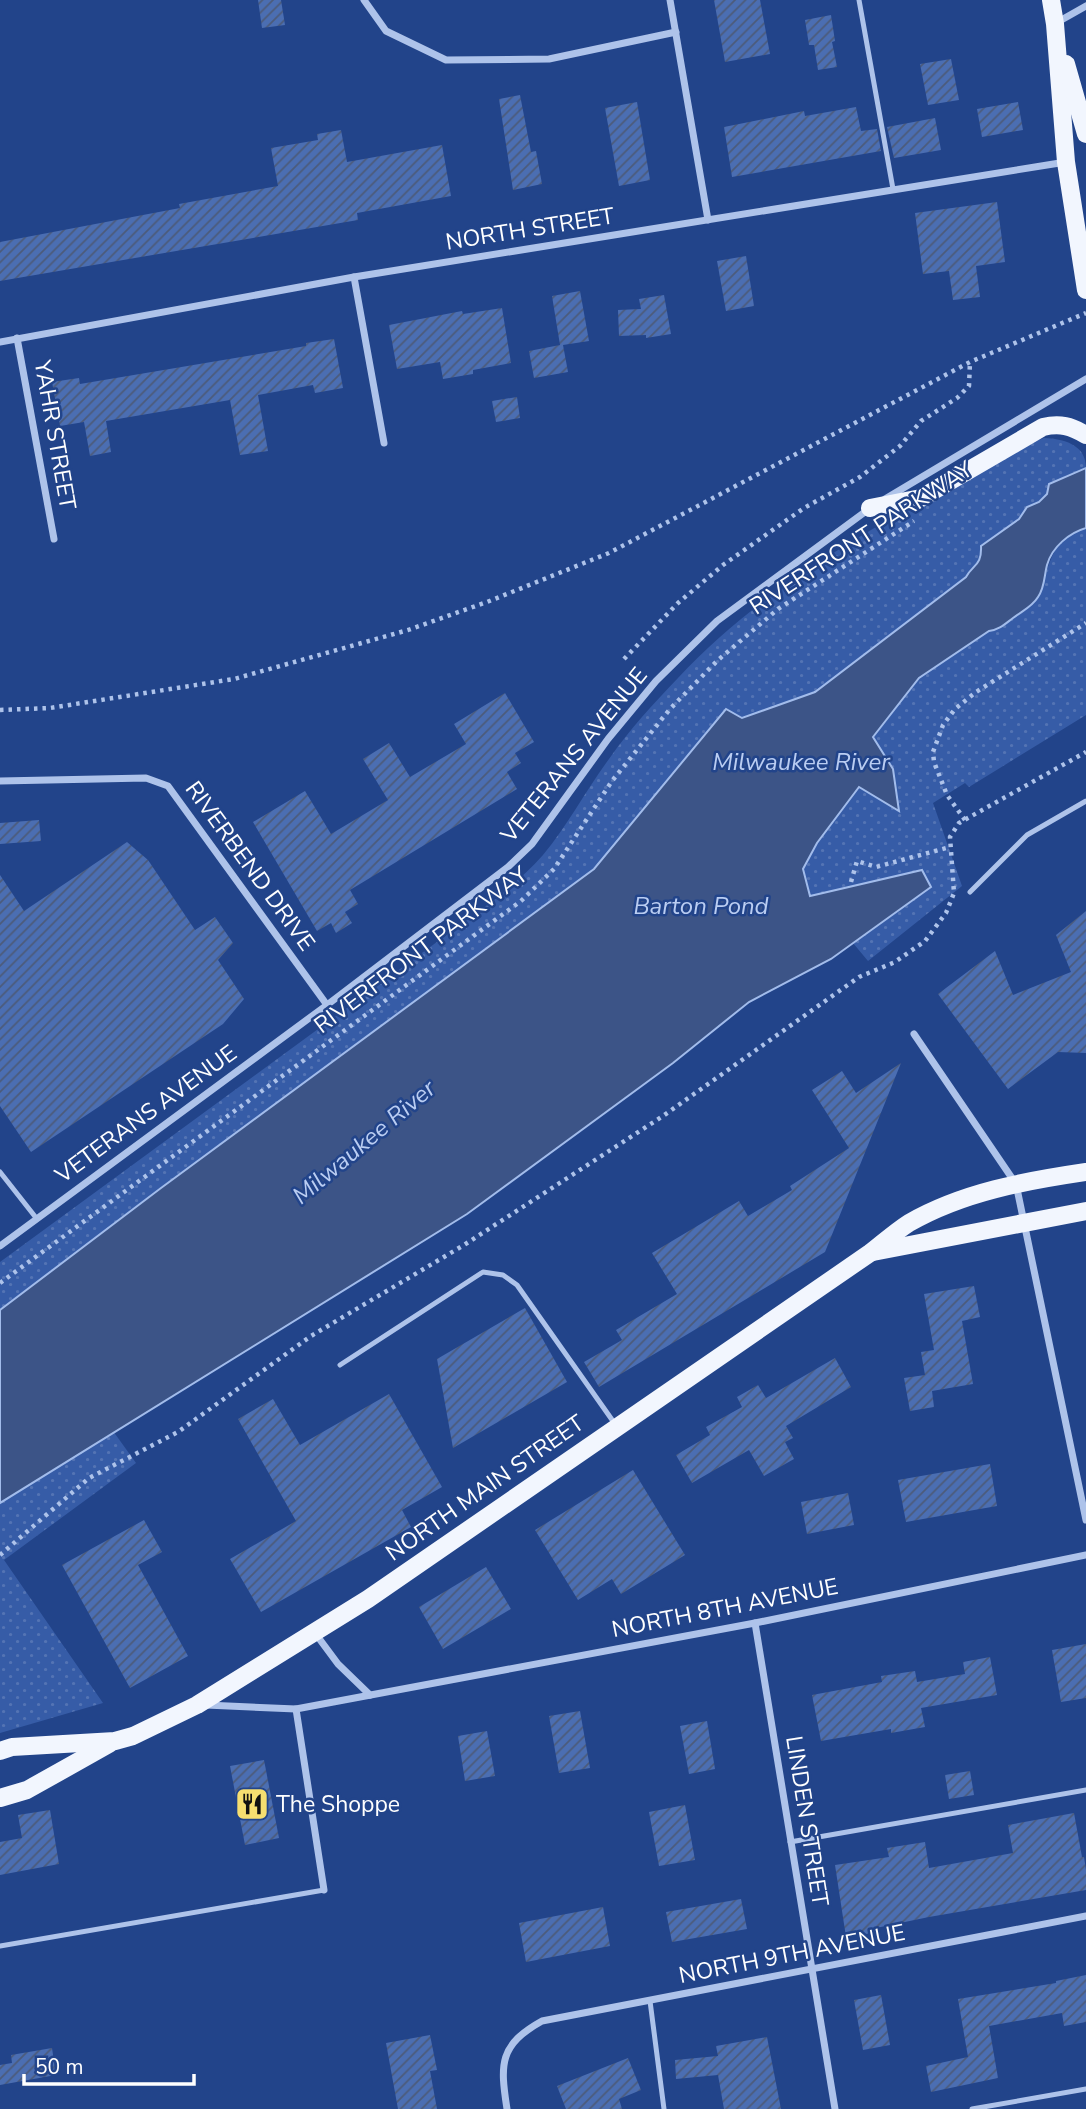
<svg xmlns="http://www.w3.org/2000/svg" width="1086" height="2109" viewBox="0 0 1086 2109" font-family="'Nunito Sans',sans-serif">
<defs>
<pattern id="grass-dots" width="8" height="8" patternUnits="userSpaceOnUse" patternTransform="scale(1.75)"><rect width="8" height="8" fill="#365ca7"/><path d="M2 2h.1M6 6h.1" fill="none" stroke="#5474b4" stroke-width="1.8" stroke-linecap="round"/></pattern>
<pattern id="building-hatch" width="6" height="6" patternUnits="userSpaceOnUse" patternTransform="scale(1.75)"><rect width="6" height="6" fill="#4b6eb2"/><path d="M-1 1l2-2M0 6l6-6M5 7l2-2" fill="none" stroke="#4c5b7a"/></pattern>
</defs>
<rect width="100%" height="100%" fill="#22448a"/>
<!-- grass -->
<g fill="url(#grass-dots)">
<path d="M1044,438C1063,439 1086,444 1086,468L1065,476L1039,502L1027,507L1019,519L981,546C982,566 974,564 966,577L815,692L742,718L726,709L594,869L161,1188L0,1310V1262L497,898C513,884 529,871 543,855C568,825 586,790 609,759C629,730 654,703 678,678C774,575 902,512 1024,445Z"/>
<path d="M1086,528V715L969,787L965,783L933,803L962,886L868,961L853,943L931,887L809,896L803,869L817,843L859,786L899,811L893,769L873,738L919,678L989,630C999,630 1005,624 1013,618C1019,613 1027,611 1031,605C1052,577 1044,539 1086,528Z"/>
<polygon points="113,1431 136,1463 4,1560 103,1703 0,1733 0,1503"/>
</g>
<!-- water -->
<path fill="#3c5487" stroke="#a2bceb" stroke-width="2" d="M1086,468V528C1069,533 1052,547 1047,565C1044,576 1045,587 1038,597C1032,607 1022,611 1013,618C1005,624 999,630 989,631L919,678L873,737L893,769L899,811L859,787L817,843L803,869L810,896L922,870L931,887L831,959L749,1002L673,1063L467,1214L0,1503V1310L161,1188L594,869L726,709L742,718L815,692L966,577C973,564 982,566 981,546L1019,519L1027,507L1039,502L1047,494L1049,484Z"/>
<!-- building -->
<g fill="url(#building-hatch)">
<polygon points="258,0 281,0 285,25 262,28"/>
<polygon points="714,0 760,0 770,54 725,62"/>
<polygon points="831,15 835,41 832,42 837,67 818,70 814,45 809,45 805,20"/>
<polygon points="951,59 959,100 928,105 920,64"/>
<polygon points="520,95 531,152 536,151 542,184 513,190 499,99"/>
<polygon points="637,102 650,180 619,186 605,108"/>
<polygon points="1018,102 1023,130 982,137 977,109"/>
<polygon points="856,107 861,131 877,129 881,151 732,177 724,127 804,111 805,116"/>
<polygon points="935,118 941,150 894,158 887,127"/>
<polygon points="341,130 347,162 442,145 451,196 357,213 358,220 0,281 0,242 180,208 179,204 278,186 271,148 318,140 317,134"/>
<polygon points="997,202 1005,262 976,266 980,297 953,300 949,271 923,274 915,213"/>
<polygon points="746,256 754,306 726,311 717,261"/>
<polygon points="580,291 589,341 563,345 568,372 534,378 529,351 560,345 552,296"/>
<polygon points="664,295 671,334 646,338 646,335 619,336 618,310 641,309 639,299"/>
<polygon points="502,308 511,363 473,370 473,374 443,379 440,362 397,369 389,325 462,311 463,314"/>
<polygon points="334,339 343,388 315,393 313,385 258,395 268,451 240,455 230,400 106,421 111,452 90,456 84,422 60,426 52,382 79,378 80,384 306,346 306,343"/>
<polygon points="517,397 520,418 496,422 492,401"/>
<polygon points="505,693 534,742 515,753 521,763 507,772 517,789 350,890 358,904 345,912 352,923 336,933 331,923 317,931 253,822 305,791 331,834 388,800 363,759 389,743 410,777 466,744 454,724"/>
<polygon points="39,820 41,841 0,844 0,823"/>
<polygon points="127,842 148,860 195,930 215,917 233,943 218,960 244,999 223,1024 31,1152 0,1106 0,875 24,911"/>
<polygon points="1086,911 1086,1053 1058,1052 1008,1089 938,994 995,951 1013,995 1071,972 1056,935"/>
<polygon points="901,1063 825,1252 599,1387 584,1362 622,1340 616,1330 677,1294 652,1253 739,1201 748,1216 792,1190 790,1186 849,1148 812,1090 842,1071 856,1093"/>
<polygon points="974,1286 980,1317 962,1321 973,1384 932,1391 934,1407 910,1411 904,1378 925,1375 921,1352 934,1350 924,1294"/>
<polygon points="525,1308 567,1382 453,1448 437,1359"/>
<polygon points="835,1358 851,1387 786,1426 793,1438 785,1442 794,1459 764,1476 749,1450 692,1483 676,1455 710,1435 706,1427 742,1407 737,1397 758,1385 766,1398"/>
<polygon points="389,1394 442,1487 402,1510 411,1527 261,1612 230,1559 296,1521 238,1419 273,1399 300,1445"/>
<polygon points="990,1464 997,1506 906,1522 898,1480"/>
<polygon points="633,1470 685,1555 621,1594 612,1579 578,1600 535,1530"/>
<polygon points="848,1493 854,1525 807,1534 801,1502"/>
<polygon points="144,1520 162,1552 138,1565 188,1656 130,1688 62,1565"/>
<polygon points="486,1567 511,1609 443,1649 419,1607"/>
<polygon points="1086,1644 1086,1698 1061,1702 1052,1650"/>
<polygon points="990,1657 997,1695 921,1708 925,1727 891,1733 891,1729 821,1741 812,1695 882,1682 881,1676 915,1671 917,1682 965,1674 963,1662"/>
<polygon points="580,1711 590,1768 559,1773 549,1716"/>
<polygon points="707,1721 715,1769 689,1774 680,1726"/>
<polygon points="487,1731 495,1776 465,1781 458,1736"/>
<polygon points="264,1760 279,1838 245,1845 230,1766"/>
<polygon points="970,1771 974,1795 949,1799 945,1775"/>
<polygon points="685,1805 695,1860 659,1866 649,1812"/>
<polygon points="50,1810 59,1864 0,1875 0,1842 22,1838 18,1815"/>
<polygon points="1074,1813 1082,1857 1084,1857 1086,1870 1086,1890 929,1917 871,1929 872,1933 846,1937 835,1865 889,1857 887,1848 925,1842 929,1868 1013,1853 1008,1825"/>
<polygon points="741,1899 747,1929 672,1942 666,1912"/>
<polygon points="603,1907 610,1946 526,1962 519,1923"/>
<polygon points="1086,1975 1086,2022 1064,2026 1062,2013 989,2026 998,2078 931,2092 926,2066 968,2057 958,1999 1056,1983 1056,1981"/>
<polygon points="881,1995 890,2045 863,2050 854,2000"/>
<polygon points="430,2035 437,2070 430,2071 437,2109 398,2109 386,2043"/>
<polygon points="767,2037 781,2109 724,2109 718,2075 676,2079 675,2060 718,2056 716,2046"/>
<polygon points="52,2048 56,2075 0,2085 0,2065 12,2063 11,2055"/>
<polygon points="628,2058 641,2090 619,2099 622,2109 566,2109 557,2086"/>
</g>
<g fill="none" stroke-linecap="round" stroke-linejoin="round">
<!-- path -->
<g stroke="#aec3ea" stroke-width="4.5" stroke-dasharray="3.5 5" stroke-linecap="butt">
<polyline points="624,659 678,603 723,565 804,508 860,477 900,446 921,421 957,398 969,386 970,362"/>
<polyline points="0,710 50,708 234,679 408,630 487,602 609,553 970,362 1086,313"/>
<polyline points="965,820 947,795 934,762 933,752 943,725 955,709 976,692 1086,623"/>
<polyline points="851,882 857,861 876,867 950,847"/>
<polyline points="0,1283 521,901 554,869 612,781 670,709 718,660 778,609 914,521"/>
<polyline points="0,1555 89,1478 178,1432 311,1336 464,1245 663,1116 859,977 895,962 925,941 946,913 954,893 950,837 959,823 1086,752"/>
</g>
<!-- service -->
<g stroke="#aec3ea" stroke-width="5">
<polyline points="859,0 893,189"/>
<polyline points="970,892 1027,835 1086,801"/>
<polyline points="0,1172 37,1219"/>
<polyline points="340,1365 483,1272 503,1275 517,1285 615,1424"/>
<polyline points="790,1842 1086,1790"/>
<polyline points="0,1946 324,1890"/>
<polyline points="650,2001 664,2109"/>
<polyline points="972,2109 1086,2089"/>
</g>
<!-- minor -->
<g stroke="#aec3ea" stroke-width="7">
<polyline points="364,0 386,31 446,60 549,59 676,32"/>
<polyline points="670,0 708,220"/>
<polyline points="1056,23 1086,6"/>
<polyline points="354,277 384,443"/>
<polyline points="17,338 54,539"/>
<polyline points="0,342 354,277 1066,162"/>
<polyline points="885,499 1086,379"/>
<polyline points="0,781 146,778 168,786 327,1005"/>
<polyline points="914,1034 1016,1184 1086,1520"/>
<polyline points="0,1246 327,1005 508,867 532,844 608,739 656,681 717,621 869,509"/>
<polyline points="755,1623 835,2109"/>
<polyline points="315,1633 338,1664 370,1695"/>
<polyline points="206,1705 296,1709 755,1623 1086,1555"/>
<polyline points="296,1709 324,1890"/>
<path d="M507,2109C500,2064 499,2045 542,2021L1086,1916"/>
</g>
<!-- primary -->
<g stroke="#f2f6fe" stroke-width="18">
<polyline points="1051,0 1055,24 1066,162 1086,290"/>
<polyline points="1066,64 1086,134"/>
<path d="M870,508L921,498L1043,427C1060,423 1071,426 1086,435"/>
<polyline points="873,1252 1086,1211"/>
<path d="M0,1751L12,1747L115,1741L133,1736L197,1705L368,1599L870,1253C883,1243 895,1232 909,1223C963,1192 1025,1181 1086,1172"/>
<polyline points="0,1798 27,1790 109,1744"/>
</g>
</g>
<!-- icons -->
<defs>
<symbol id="restaurant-square" viewBox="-11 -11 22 22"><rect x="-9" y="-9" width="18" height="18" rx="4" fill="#f6de70" stroke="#22448a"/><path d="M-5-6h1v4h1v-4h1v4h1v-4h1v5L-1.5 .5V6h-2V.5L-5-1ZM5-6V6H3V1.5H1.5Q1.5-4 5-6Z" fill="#111"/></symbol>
</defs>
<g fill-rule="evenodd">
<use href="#restaurant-square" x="233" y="1785" width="38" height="38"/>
</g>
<g text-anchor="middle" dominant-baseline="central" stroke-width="5" stroke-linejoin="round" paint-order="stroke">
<!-- street labels -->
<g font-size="23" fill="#fff" stroke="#22448a">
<text transform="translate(530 229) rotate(-9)">NORTH STREET</text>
<text transform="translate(55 435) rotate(80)">YAHR STREET</text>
<text transform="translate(861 538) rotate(-33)">RIVERFRONT PARKWAY</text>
<text transform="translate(574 755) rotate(-51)">VETERANS AVENUE</text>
<text transform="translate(250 866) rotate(54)">RIVERBEND DRIVE</text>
<text transform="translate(421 950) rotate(-37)">RIVERFRONT PARKWAY</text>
<text transform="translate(146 1114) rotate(-36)">VETERANS AVENUE</text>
<text transform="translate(485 1488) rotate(-35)">NORTH MAIN STREET</text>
<text transform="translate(725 1608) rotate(-11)">NORTH 8TH AVENUE</text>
<text transform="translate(807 1821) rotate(81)">LINDEN STREET</text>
<text transform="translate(792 1954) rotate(-11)">NORTH 9TH AVENUE</text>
</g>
<!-- poi labels -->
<g font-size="23" fill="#fff" stroke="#22448a" text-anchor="start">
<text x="276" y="1804">The Shoppe</text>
</g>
<!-- water labels -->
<g font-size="24" font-style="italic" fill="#bacdf2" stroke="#22448a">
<text x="801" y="762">Milwaukee River</text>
<text x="701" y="906">Barton Pond</text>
<text transform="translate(364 1142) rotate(-40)">Milwaukee River</text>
</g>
</g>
<!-- scale -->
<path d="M24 2074v10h170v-10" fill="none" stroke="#ffffff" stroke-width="3.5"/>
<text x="35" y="2074" font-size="21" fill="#ffffff" stroke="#22448a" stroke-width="5" paint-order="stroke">50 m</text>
</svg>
